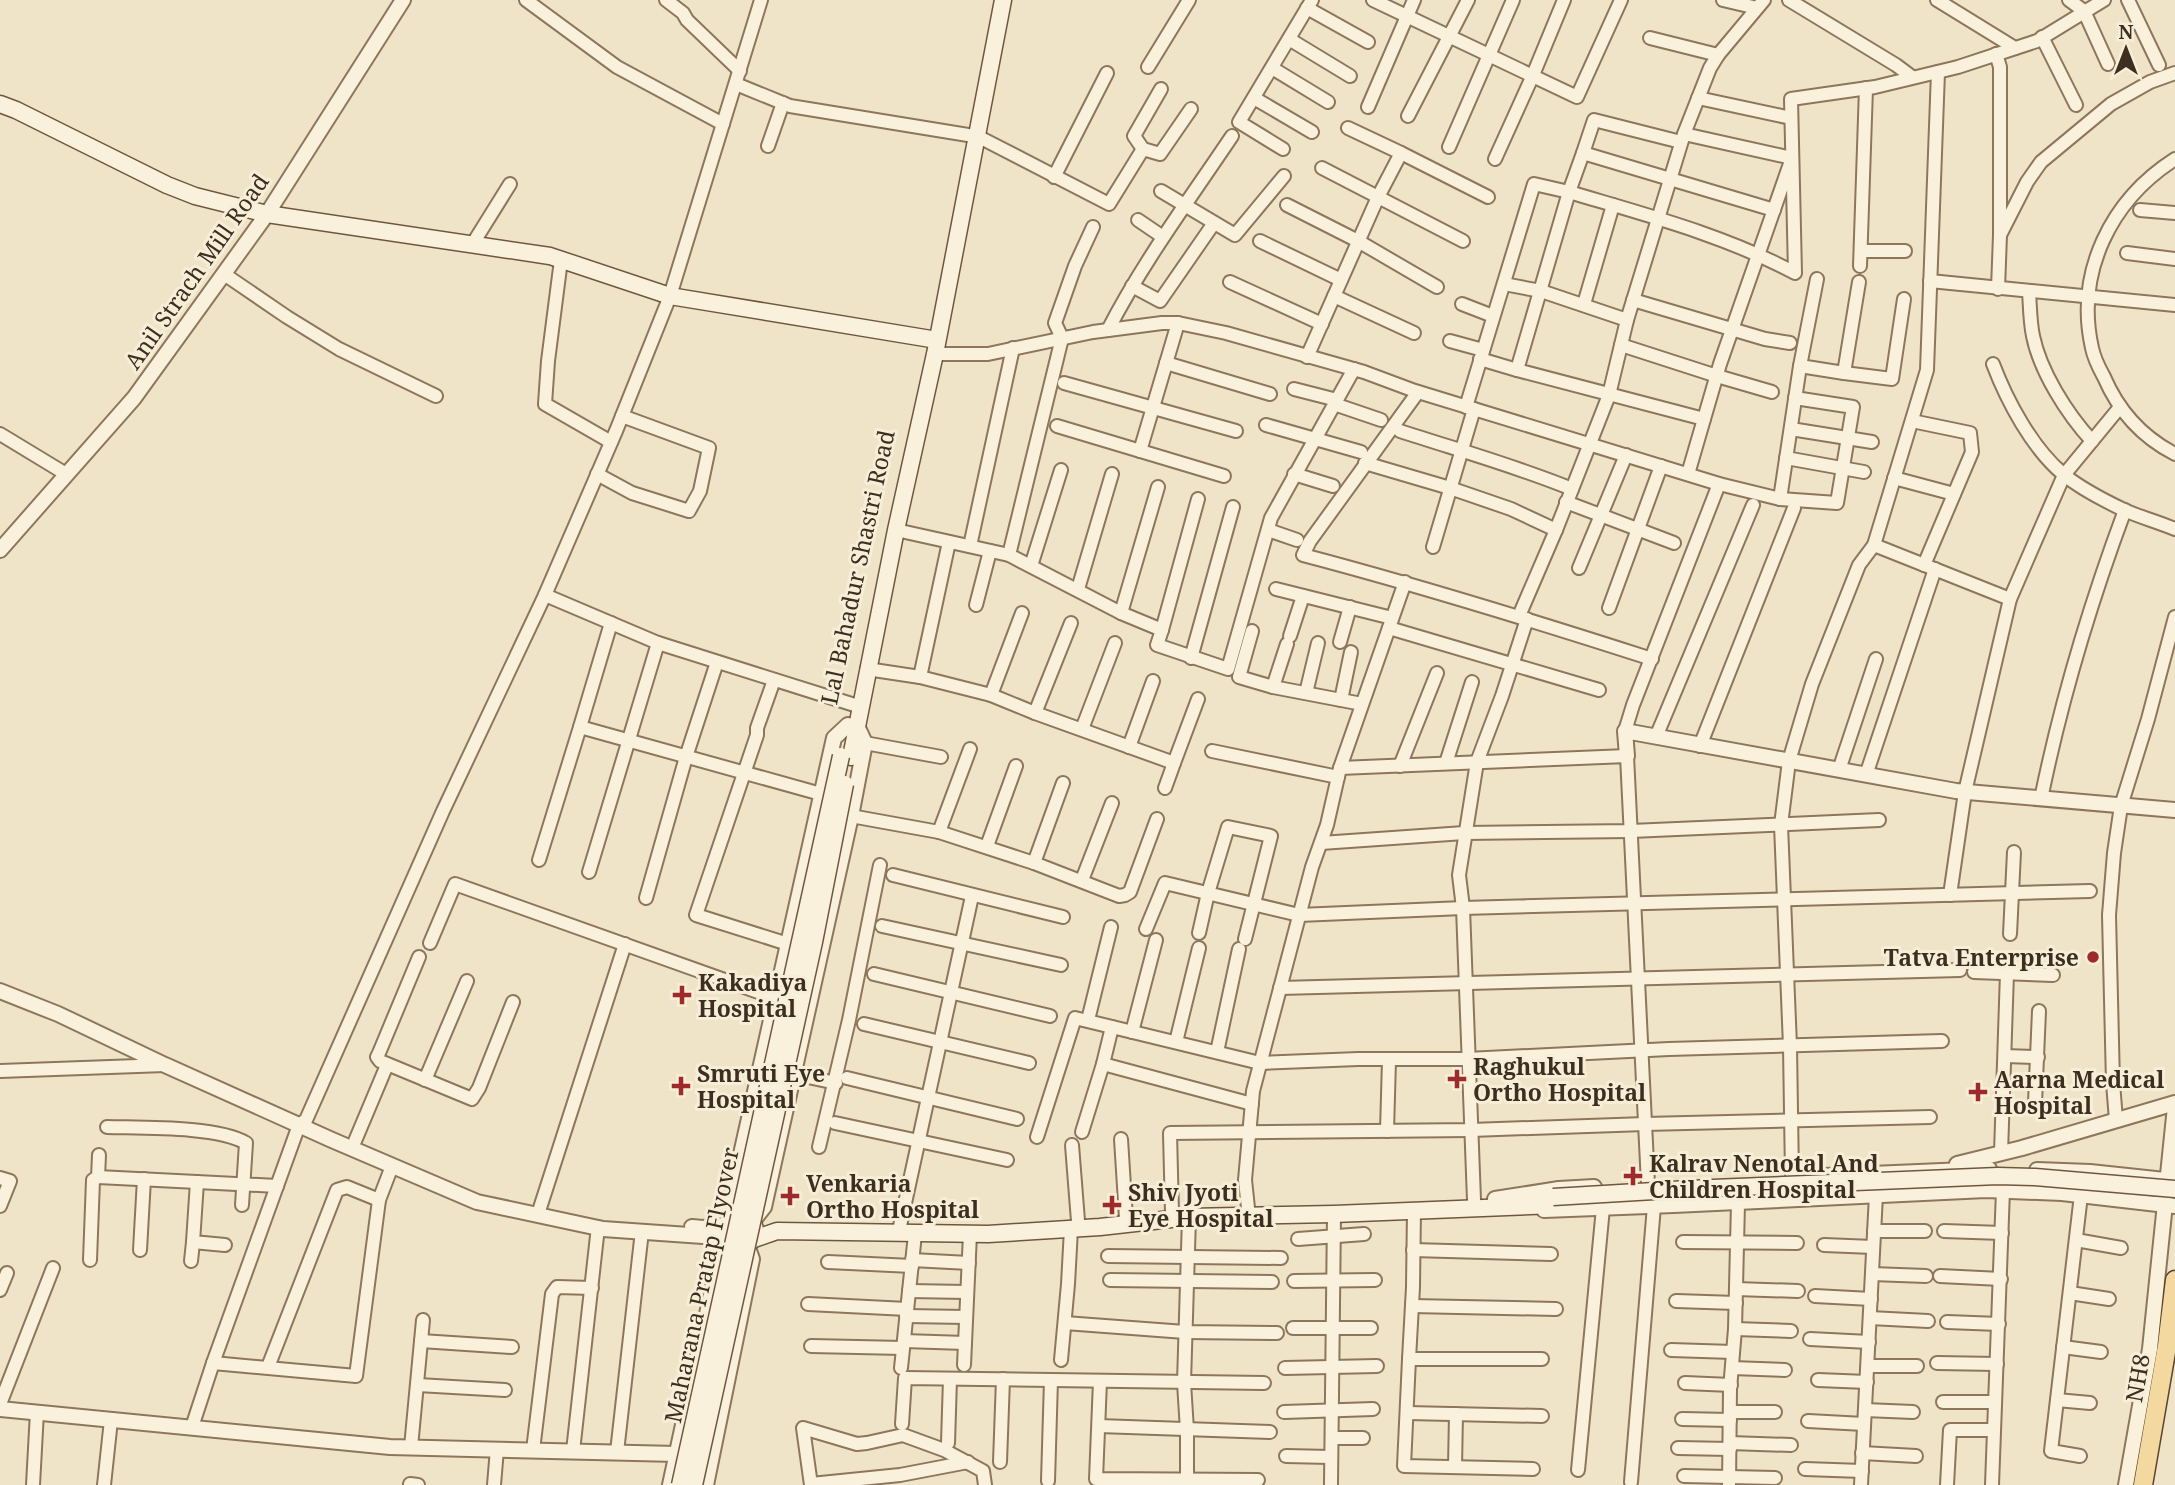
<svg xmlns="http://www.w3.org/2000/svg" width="2175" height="1485" viewBox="0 0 2175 1485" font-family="'Noto Serif',serif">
<rect width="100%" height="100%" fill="#f0e4c8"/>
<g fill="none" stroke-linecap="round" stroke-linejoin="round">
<defs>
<g id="minor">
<polyline points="526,0 617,67 723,124"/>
<polyline points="666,0 683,13 687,20 740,71"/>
<polyline points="1373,0 1577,97 1621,0"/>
<polyline points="1723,0 1757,8"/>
<polyline points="1789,0 1896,65 1912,77"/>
<polyline points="1937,0 2015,48"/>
<polyline points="2069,0 2084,11 2108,64"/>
<polyline points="2128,0 2159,65"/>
<polyline points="1307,8 1368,42"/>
<polyline points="2042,37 2076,105"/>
<polyline points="1650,38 1718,55"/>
<polyline points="1289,39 1350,76"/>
<polyline points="1996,54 2000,67 2000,235 1998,289"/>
<polyline points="1148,67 1189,0"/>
<polyline points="1272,68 1328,102"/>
<polyline points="736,84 790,106 968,135"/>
<polyline points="1161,89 1134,136 1143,149 1160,154 1191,109"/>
<polyline points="1254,98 1312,132"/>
<polyline points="1698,98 1791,118"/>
<polyline points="1368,107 1414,0"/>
<polyline points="1408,116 1468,0"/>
<polyline points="1684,134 1792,158 1720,364 1688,474"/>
<polyline points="977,136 1109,204 1143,149"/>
<polyline points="768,146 783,103"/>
<polyline points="1449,147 1513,0"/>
<polyline points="1283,149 1239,122 1312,0"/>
<polyline points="1401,153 1488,197"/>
<polyline points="1583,153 1594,120 1681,142"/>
<polyline points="1495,159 1533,75 1564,0"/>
<path d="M2175,159C2111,200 2075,272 2092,348C2094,358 2099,368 2104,377C2119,412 2142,437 2175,454"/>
<polyline points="1322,168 1463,241"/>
<polyline points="1054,177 1107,73"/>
<polyline points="1161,191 1235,235 1284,176"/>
<polyline points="1287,205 1358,241 1437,287"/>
<path d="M1774,210L1583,153L1569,192C1646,215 1724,235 1795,273L1791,99L1875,87L1958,67L2037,41L2104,0"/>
<polyline points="2140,210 2175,213"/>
<polyline points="1138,220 1163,237"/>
<polyline points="2000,235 2027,182 2041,162 2111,104 2150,82 2175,73"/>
<polyline points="1260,241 1341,280"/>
<polyline points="472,245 510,184"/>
<polyline points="1861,251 1905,251"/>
<polyline points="2127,253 2175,259"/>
<polyline points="561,260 548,361 545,404 611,442"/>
<polyline points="1860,266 1866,88"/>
<polyline points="224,274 287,317 339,349 436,396"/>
<polyline points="1930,281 2175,305"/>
<polyline points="1230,282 1322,324"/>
<polyline points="1504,284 1541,291 1627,320"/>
<polyline points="1132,286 1160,301 1214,223"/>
<path d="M2029,291C2030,306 2030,322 2033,336C2040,371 2067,414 2092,441"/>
<polyline points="1334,296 1414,333"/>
<polyline points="1633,300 1765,339 1790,343"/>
<polyline points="1462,304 1493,316"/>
<polyline points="1584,304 1613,205"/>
<path d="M1108,330C1143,262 1189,200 1232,136"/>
<polyline points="1450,341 1483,350"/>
<polyline points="1621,345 1717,376 1772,392"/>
<polyline points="935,354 988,354 1093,332 1162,323 1178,323 1226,333 1364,372 1415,391 1719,484 1780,499 1837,503 1853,407 1795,398"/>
<polyline points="1307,357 1378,197 1401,153 1348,128"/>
<polyline points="1480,359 1517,370"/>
<polyline points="1166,363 1270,394"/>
<path d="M1993,364C2007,401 2032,448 2063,474C2080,488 2103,500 2124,510C2140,517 2158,522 2175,529"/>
<polyline points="1800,366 1844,373 1859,282"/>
<polyline points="1844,373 1892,379 1904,299"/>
<polyline points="1064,383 1236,431"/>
<polyline points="1294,389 1337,400"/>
<path d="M1418,392L1310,541L1303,555C1421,586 1537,622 1652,659"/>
<polyline points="1334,404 1381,420"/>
<polyline points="1466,407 1534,184 1569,192 1517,370 1704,419"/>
<polyline points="1912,421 1970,433 1972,452 1924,565"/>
<polyline points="1266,425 1361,452"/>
<polyline points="1057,426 1224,476"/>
<polyline points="1791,429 1872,442"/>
<path d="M1400,431C1458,450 1516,466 1572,489"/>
<polyline points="0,434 66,474"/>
<polyline points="1140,451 1178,323"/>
<polyline points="1786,458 1864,472"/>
<polyline points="1365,463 1450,488 1511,509 1556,530 1519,616"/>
<polyline points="597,474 632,493 689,511 700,491 709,448 622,416"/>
<polyline points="1294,474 1333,486"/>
<polyline points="1894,478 1954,494"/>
<polyline points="1780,499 1800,366 1817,279"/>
<polyline points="1566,502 1674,543"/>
<polyline points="896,530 1009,555 1121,613 1162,630 1157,645 1228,669 1271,518 1354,369"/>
<polyline points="1268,530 1297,540"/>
<polyline points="1556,530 1609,395 1627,320 1684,134 1710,68 1718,55 1764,0"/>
<polyline points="1874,545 2010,599"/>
<polyline points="970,546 1013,348"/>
<polyline points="1433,547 1474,409"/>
<polyline points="1009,555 1062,338 1055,323 1075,266 1093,227"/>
<polyline points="1031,566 1061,470"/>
<polyline points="1579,568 1626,455"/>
<polyline points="1078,589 1112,474"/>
<polyline points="1276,589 1392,618"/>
<polyline points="545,595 616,431 670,296 761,0"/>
<polyline points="976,605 990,551"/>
<polyline points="1609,608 1661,466"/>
<polyline points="1121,613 1158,487"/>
<polyline points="1389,628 1599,690"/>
<polyline points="1162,630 1198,499"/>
<polyline points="1252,631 1239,677 1273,687 1362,704"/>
<polyline points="1290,636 1303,596"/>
<polyline points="1340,642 1350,607"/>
<polyline points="1191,658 1233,507"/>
<polyline points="867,669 920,677 991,695 1035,713 1174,763 1165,788"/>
<polyline points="920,677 949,542"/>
<polyline points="774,680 757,728 757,735 696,915 788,944"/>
<polyline points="1273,687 1287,644"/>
<polyline points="1306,693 1318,643"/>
<polyline points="991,695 1022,613"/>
<polyline points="1341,700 1351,652"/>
<polyline points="1035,713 1071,623"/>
<polyline points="580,727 611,623"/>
<polyline points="1082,729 1115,643"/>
<polyline points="1625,731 1633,705 1719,484"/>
<polyline points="1656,737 1753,505"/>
<polyline points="865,743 941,757"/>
<polyline points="1700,746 1794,508"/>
<polyline points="1129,747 1153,681"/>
<polyline points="1212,751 1338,777"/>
<polyline points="1174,763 1198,699"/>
<polyline points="1446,763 1472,682"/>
<polyline points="1400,766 1437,673"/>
<polyline points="1340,768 1627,756 1648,1184"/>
<polyline points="1839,770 1876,659"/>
<polyline points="1866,775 1935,569"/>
<path d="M2041,799C2061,701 2090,604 2125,510"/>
<polyline points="851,816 939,832 1034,863 1119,896 1125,895 1130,892 1157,819"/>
<polyline points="939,832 970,749"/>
<polyline points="1321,843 1464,833 1631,831 1879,820"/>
<polyline points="987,846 1016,766"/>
<polyline points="539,860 580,727 821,794"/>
<polyline points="1034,863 1063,783"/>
<polyline points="589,872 658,643"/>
<polyline points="893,875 1063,917"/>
<polyline points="1082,880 1112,803"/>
<polyline points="1950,895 1965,792 2010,599 2064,475 2120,407"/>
<polyline points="646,898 686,757 717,662"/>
<polyline points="882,926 1061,965"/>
<polyline points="1146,929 1165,883 1299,915 1463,908 2090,891"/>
<polyline points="1199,933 1208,893 1228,827 1271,836 1245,939"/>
<polyline points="2010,934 2014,852"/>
<polyline points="430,943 455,884 775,998"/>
<polyline points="419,957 379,1053 377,1057 380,1061 472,1099 479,1088 513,1002"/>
<polyline points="1974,972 2053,975"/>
<polyline points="874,974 1050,1016"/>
<polyline points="1280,988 1960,970"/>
<polyline points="1088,1020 1111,927"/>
<polyline points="864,1024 1029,1063"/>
<polyline points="1132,1032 1156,940"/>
<polyline points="1176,1042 1199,948"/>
<polyline points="1217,1052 1239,949"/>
<polyline points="2005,1056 2038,1057"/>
<polyline points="1103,1064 1252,1104"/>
<polyline points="0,1071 165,1065"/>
<polyline points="794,1074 836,1083"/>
<polyline points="847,1078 1017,1119"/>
<polyline points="425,1080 467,981"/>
<polyline points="2035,1103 2039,1011"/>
<polyline points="2116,1120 2113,1083 2109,915 2114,853 2121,806 2148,719 2175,617"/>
<polyline points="835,1123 1007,1160"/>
<path d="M107,1127C142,1128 218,1126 246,1143L242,1205"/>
<polyline points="1387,1131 1389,1060"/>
<polyline points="1082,1132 1103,1064 1112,1027"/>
<polyline points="1037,1137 1075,1018 1260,1063 1358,1059 1467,1059 1669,1049 1942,1041"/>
<polyline points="1121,1139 1126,1218"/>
<polyline points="355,1141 387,1065"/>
<polyline points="1072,1145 1078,1221"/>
<polyline points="819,1147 849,1020 880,865"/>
<polyline points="2001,1153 2007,973"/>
<polyline points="98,1177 277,1186"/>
<polyline points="1792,1177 1790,1046 1781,825 1789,761 1812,684 1859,565 1874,545 1927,370 1938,72"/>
<polyline points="0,1178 10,1181 0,1206"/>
<polyline points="197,1182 193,1242 225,1245"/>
<polyline points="1474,1200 1463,908 1459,875 1477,762 1502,696 1527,619"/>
<polyline points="540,1208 625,944"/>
<polyline points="1248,1208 1245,1180 1253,1091 1312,867 1327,825 1340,768 1405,582"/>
<polyline points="1172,1213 1170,1133 1471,1130 1645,1124 1930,1117"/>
<polyline points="900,1226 972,896"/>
<polyline points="1874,1231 1925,1231"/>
<polyline points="1944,1231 2002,1233"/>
<polyline points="1298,1239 1364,1234"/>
<polyline points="2076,1240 2121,1248"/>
<polyline points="1683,1242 1797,1243"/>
<polyline points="1824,1245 1873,1247"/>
<polyline points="140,1250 144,1179"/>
<polyline points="1413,1250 1551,1254"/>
<polyline points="1108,1256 1281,1258"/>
<polyline points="90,1260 93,1180 98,1177 99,1155"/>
<polyline points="912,1260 969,1263"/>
<polyline points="191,1261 193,1242"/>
<polyline points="828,1262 912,1266"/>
<polyline points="1872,1274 1926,1276"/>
<polyline points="1940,1276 2001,1279"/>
<polyline points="1110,1280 1272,1282"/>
<polyline points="1294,1281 1375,1280"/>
<polyline points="1736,1289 1798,1291"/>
<polyline points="0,1290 7,1273"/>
<polyline points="909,1291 967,1292"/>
<polyline points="2070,1293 2109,1299"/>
<polyline points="1815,1296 1871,1299"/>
<polyline points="1676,1301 1736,1303"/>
<polyline points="808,1304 907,1309"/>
<polyline points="1412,1306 1556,1309"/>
<polyline points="906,1316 966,1317"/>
<polyline points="1870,1318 1928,1321"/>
<polyline points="1947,1322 1999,1324"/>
<polyline points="1065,1323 1185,1332 1277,1333"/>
<polyline points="1293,1328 1371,1328"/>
<polyline points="1735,1329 1791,1331"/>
<polyline points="1810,1339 1869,1342"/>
<polyline points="421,1341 512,1347"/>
<polyline points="904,1341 965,1343"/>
<polyline points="811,1346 903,1348"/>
<polyline points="2063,1347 2101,1352"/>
<polyline points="1671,1350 1733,1352"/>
<polyline points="1409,1359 1413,1287 1414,1210"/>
<polyline points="1061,1360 1068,1284 1071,1229"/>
<polyline points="213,1363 356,1376 379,1200 392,1166"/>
<polyline points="1937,1363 1997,1364"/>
<polyline points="964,1365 970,1234"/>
<polyline points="1868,1366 1917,1366"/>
<polyline points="268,1367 337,1190 347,1187 379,1200"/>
<polyline points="901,1368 915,1234"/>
<polyline points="1285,1368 1377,1366"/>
<polyline points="1732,1368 1785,1370"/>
<polyline points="1818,1380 1867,1382"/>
<polyline points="1100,1381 1096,1479 1258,1480"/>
<polyline points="1685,1383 1731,1385"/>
<polyline points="418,1385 505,1390"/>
<polyline points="2057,1400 2090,1403"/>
<polyline points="1943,1402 1995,1402"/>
<polyline points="0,1404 53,1268"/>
<polyline points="1865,1410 1913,1412"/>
<polyline points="1284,1412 1373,1409"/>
<polyline points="1730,1412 1775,1412"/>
<polyline points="1408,1413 1542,1416"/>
<polyline points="1682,1419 1730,1420"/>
<polyline points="1808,1421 1864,1424"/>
<polyline points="902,1424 905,1378 1264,1383"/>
<polyline points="1099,1426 1270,1432"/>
<polyline points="192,1427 213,1363 299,1125 306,1120 443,811 545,595 658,643 861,707"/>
<polyline points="1332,1438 1363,1438"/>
<polyline points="948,1443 950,1379"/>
<polyline points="1730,1443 1791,1445"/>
<polyline points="411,1447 423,1320"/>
<polyline points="1678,1448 1730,1449"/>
<polyline points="533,1450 552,1294 557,1287 592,1288"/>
<polyline points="573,1451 598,1227"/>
<polyline points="617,1452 642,1231"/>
<polyline points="1862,1453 1916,1456"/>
<polyline points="1286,1456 1331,1457"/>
<polyline points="2080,1456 2051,1451 2081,1195"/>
<polyline points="1000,1462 1003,1379"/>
<polyline points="1455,1467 1456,1414"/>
<polyline points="1533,1469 1404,1466 1409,1359 1542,1359"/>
<polyline points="1805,1469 1862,1471"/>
<polyline points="1578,1470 1603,1208"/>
<polyline points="1684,1476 1775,1478"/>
<polyline points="1048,1481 1051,1380"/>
<polyline points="1631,1482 1654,1206"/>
<polyline points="410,1484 418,1485"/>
<polyline points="811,1484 900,1475 968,1462"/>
<polyline points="33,1485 37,1412"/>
<polyline points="104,1485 111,1420"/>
<polyline points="494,1485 497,1449"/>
<polyline points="811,1485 803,1428 857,1444 867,1443 903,1435 944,1450 983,1471 985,1485"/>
<polyline points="1187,1485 1187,1430 1184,1383 1189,1217"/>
<polyline points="1331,1485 1334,1214"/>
<polyline points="1729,1485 1730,1389 1735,1329 1738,1203"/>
<polyline points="1861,1485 1876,1195"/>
<polyline points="1947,1485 1950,1430 1994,1430"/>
<polyline points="1992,1485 2003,1190"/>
</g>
<g id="tertiary">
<polyline points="0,550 134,398 267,214 403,0"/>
<polyline points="1627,756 1625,731 1956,791 2175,810"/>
<polyline points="0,991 58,1014 165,1065 332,1140 477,1202 603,1229 703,1236 728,1241 720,1254 670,1485"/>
<polyline points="1957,1164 2022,1148 2175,1103"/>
<polyline points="2037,1170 2090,1172 2175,1181"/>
<polyline points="1824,1176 1989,1169"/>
<polyline points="1495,1199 1559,1189 1594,1187"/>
<polyline points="1544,1210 1674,1205 1986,1190 2062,1193 2175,1206"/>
<polyline points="733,1218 731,1199 834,738 848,725"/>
<polyline points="752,1222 764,1207 851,816 865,743 857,726"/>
<polyline points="692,1227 703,1228 726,1225"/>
<polyline points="0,1409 390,1447 677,1454"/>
<polyline points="706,1485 752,1259 747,1245"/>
<polyline points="2126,1485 2150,1349 2175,1107"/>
</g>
<g id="secondary">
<polyline points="0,104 16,110 167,185 195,196 267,214 550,256 670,296 937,340"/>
<polyline points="851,757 896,530 935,354 1003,0"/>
<circle cx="740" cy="1231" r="15"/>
<polyline points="754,1239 777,1231 988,1234 1100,1227 1189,1217 1334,1214 1555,1205"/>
</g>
<polyline id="primary" points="2143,1485 2167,1346 2175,1280"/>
</defs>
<!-- minor casing -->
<use href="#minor" stroke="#8d765c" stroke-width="16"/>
<!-- tertiary casing -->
<use href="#tertiary" stroke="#8d765c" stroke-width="18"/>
<!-- secondary casing -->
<use href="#secondary" stroke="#6f573f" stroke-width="19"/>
<!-- primary casing -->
<use href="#primary" stroke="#5b4430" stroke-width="21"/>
<!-- minor -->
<use href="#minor" stroke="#faf1dc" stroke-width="12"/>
<!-- tertiary -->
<use href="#tertiary" stroke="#faf1dc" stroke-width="14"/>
<!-- secondary -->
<use href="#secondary" stroke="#faf1dc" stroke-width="16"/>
<!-- primary -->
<use href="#primary" stroke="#f3d9a0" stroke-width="18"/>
<defs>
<g id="secondary-bridge">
<polyline points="1553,1197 1688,1189 1998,1176 2035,1177 2175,1189"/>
<polyline points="680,1485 841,756"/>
<polyline points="694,1485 814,942 845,784"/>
</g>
</defs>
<!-- secondary-bridge casing -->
<use href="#secondary-bridge" stroke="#6f573f" stroke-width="19" stroke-linecap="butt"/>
<!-- secondary-bridge -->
<use href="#secondary-bridge" stroke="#faf1dc" stroke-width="16"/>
</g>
<!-- markers -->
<g fill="#9e2a2b" stroke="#f7eed8" stroke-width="2.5">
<circle cx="2093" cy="957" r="7"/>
<path d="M678.5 984.5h7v7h7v7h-7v7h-7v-7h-7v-7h7z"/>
<path d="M1453.5 1068.5h7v7h7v7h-7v7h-7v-7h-7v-7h7z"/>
<path d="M677.5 1075.5h7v7h7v7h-7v7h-7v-7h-7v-7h7z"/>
<path d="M1974.5 1081.5h7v7h7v7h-7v7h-7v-7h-7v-7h7z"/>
<path d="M1629.5 1165.5h7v7h7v7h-7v7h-7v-7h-7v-7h7z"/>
<path d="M786.5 1185.5h7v7h7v7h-7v7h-7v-7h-7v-7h7z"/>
<path d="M1108.5 1194.5h7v7h7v7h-7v7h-7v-7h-7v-7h7z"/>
</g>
<g text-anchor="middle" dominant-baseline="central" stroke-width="6" stroke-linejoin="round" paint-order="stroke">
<!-- street labels -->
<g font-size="23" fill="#3d2e20" stroke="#f7eed8">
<text transform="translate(196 271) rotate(-55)">Anil Strach Mill Road</text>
<text transform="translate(857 567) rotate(-78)">Lal Bahadur Shastri Road</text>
<text transform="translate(701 1285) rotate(-78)">Maharana Pratap Flyover</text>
<text transform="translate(2137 1378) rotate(-80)">NH8</text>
</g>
<!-- poi labels -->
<g font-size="23" font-weight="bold" fill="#3d2e20" stroke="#f7eed8" text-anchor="start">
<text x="2079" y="957" text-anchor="end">Tatva Enterprise</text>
<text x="698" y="982">Kakadiya<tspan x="698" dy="26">Hospital</tspan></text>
<text x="1473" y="1066">Raghukul<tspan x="1473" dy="26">Ortho Hospital</tspan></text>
<text x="697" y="1073">Smruti Eye<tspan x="697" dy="26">Hospital</tspan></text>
<text x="1994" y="1079">Aarna Medical<tspan x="1994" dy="26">Hospital</tspan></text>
<text x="1649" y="1163">Kalrav Nenotal And<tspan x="1649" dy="26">Children Hospital</tspan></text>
<text x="806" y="1183">Venkaria<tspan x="806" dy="26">Ortho Hospital</tspan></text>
<text x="1128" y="1192">Shiv Jyoti<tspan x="1128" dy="26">Eye Hospital</tspan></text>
</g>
</g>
<!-- north arrow -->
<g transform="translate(2126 49)" stroke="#f7eed8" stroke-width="5" paint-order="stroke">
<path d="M0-5L12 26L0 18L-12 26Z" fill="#3d2e20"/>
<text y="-10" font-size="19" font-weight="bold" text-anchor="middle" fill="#3d2e20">N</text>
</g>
</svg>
